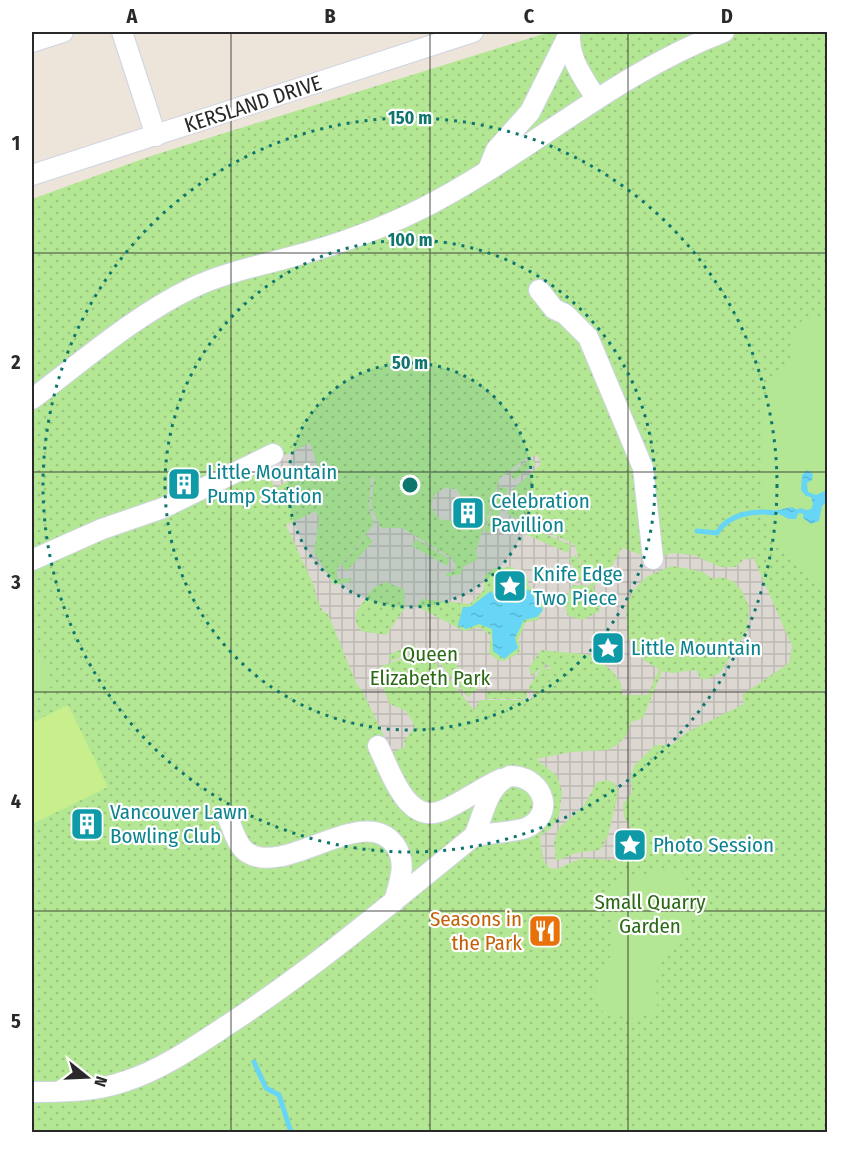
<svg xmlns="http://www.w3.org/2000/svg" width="859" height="1164" viewBox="0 0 859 1164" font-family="'Fira Sans Condensed',sans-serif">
<defs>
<pattern id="park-dots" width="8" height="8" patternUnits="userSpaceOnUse" patternTransform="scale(1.5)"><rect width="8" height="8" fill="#b3e793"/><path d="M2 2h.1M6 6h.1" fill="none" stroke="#9ac67f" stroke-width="1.8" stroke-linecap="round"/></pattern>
<pattern id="plaza-grid" width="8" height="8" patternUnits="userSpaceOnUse" patternTransform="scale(1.5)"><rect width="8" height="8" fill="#dcd7d1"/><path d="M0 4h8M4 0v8" fill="none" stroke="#bdb9b3"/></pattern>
<pattern id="water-ripples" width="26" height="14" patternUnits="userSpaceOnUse" patternTransform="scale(1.5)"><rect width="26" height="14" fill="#66d5f6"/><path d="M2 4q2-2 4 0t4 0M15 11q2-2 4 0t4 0" fill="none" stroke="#58b7d3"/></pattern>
</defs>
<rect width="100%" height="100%" fill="#ede4da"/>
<!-- park -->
<polygon fill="url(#park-dots)" points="550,32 827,32 827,1132 32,1132 32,199 151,156"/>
<!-- garden -->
<g fill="#b3e793">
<polygon points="827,315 827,586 819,585 792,562 771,532 760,500 764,403 770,381 790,359 794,336 802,320"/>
<polygon points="32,637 55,685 32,694"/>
<path d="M680,869C690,889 697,921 683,941C676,950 662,959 658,969C655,981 657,999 657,1011L635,1018L605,1015L595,999L599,975L614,950L609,894L623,877Z"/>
</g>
<!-- pitch -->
<polygon fill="#c9ef8d" points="68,705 108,787 32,824 32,723"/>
<!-- plaza -->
<g fill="url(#plaza-grid)" fill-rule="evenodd">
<polygon points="310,443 318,466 275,488 264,465"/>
<path d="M538,455L541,464L510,492L507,514L574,544L590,586L573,585L565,600L567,615L582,620L600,611L593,586L604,580L622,548L653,559L672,553L694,555L720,567H736L745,558L748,560L753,557L792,646L789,663L742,695L744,704L687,732L672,745H655L634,766L631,776L632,793L623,804L624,817L638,839L629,854L611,860L582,858L556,869L549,868L543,860L540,836L551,828L559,815L562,792L557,776L536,759L571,752L608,750L618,744L626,736L631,722L643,718L662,671L672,673L696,670L701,679H708L721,672L747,630L749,607L742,591L733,581L720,577L714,579L700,571L672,566L646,577L633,591L626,608L628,637L642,659L659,669L648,695H622L621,683L612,671L592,655L541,650L529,668L531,676L546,664L551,668L530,700H480L474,710L427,653H416L380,667L377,674L390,704L406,711L415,726L404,741L405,746L392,753L362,690L357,685L328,614L323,612L315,595V588L286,525L316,511L319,519L314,552L334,585L350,582L351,578L337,579V569L374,524L369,509L371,478L374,477L371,507L381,528H402L452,558L456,566L454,571L445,574L447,577L461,574L463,567L478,559L476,551L500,478L525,459ZM531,458L536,464L514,480L510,474ZM500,486L508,489L492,534L484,531ZM526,526L571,545L568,553L523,533ZM366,535L373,541L347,571L341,565ZM416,539L450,559L447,566L412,546ZM576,555L587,577L580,581L569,559ZM513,567L528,579V585L544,607L538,620L526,622L518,639L520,646L519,653L504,661L497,660L489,653L491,636L479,627L464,631L416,606L422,599L470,604L484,590L485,575L495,568ZM385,582L404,589L405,608L386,635L361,631L356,624V612L373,588ZM413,644L416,650L391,661L389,655ZM447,654L477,689L468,697L438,661ZM543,666L550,670L535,692L528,688ZM486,691H527V699H487ZM608,780L614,783L618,791L617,798L608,836L600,850L576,853L556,861L554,841L559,828L583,807L597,782Z"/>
<polygon points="444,488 456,489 461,495 452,504 453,521 439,519 431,507 434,495"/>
</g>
<!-- water -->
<g fill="url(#water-ripples)">
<polygon points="807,470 813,474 812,480 807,483 808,492 816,495 827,490 827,501 822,506 819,521 811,524 803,518 803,511 811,509 813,504 811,497 806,496 801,490 802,475"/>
<polygon points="792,507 799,511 796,519 789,519 773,511"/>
<polygon points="525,590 529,590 543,610 537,617 524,620 515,638 518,648 504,659 493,651 492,629 479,624 466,629 458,625 463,607 470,607 491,591 500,601 518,603"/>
</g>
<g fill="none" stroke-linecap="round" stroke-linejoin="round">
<!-- stream -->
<g stroke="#66d5f6" stroke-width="5">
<polyline points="799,511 803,511"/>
<path d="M697,531L717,533C728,514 754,510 774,513"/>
<polyline points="254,1062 266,1088 279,1095 291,1132"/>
</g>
<defs>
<g id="minor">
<polyline points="122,32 156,136"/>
<path d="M570,32C568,58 582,76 596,98"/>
<polyline points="32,42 63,32"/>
<polyline points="488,170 496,150 530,112 570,32"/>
<polyline points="32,175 473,32"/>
<polyline points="539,290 554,309 565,314 588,337 643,468 653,559"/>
<path d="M32,399C83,361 134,316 192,288C223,273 258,266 291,257C337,245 381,229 423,208C527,155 614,74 724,32"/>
<polyline points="32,560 102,529 163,508 273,454"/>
<path d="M378,746C390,769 406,827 444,810C464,801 481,788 501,779"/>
<path d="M510,776C539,775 557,809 530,826C521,832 488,833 474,836C484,815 487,785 510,776Z"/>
<path d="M228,818C233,829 237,847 248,853C287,877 364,802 395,845C408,863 399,883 394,902"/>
<path d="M32,1092C64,1092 95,1092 126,1081C163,1069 197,1045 229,1024C316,967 394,901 474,836"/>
</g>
</defs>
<!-- minor casing -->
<use href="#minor" stroke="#cfd4e3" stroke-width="22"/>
<!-- minor -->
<use href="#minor" stroke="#fff" stroke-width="20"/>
</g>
<!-- grid -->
<path fill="none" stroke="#292929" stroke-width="1.5" stroke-opacity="0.55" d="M231,32V1132M430,32V1132M628,32V1132M32,253H828M32,472H828M32,692H828M32,911H828"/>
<!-- distance rings -->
<circle cx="410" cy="485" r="122" fill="#0f766e" fill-opacity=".12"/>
<g fill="none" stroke="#0f766e" stroke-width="3" stroke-dasharray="3 6">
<circle cx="410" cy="485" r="122"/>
<circle cx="410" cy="485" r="245"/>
<circle cx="410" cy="485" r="367"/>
</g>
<!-- icons -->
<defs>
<symbol id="building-square" viewBox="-11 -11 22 22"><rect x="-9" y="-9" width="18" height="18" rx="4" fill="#0f9aa8" stroke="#fff"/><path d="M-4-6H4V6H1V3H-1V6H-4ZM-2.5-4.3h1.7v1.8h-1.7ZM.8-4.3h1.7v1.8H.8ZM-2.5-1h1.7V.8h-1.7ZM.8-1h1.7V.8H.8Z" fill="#fff"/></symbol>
<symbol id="sight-square" viewBox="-11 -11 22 22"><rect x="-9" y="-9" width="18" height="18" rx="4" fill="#0f9aa8" stroke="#fff"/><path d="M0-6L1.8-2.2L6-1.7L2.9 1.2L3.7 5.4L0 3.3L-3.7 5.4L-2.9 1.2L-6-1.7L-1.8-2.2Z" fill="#fff"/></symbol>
<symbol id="restaurant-square" viewBox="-11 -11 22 22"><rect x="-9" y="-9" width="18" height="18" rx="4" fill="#e8710a" stroke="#fff"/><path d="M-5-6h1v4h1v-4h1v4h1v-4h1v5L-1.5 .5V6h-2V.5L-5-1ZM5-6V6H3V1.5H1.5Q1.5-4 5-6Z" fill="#fff"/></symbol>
</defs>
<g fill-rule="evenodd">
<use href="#building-square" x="165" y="465" width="38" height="38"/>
<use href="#building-square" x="449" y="494" width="38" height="38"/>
<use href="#sight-square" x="491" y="567" width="38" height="38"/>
<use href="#sight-square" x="589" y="629" width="38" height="38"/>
<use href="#building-square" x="68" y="805" width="38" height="38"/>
<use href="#sight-square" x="611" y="826" width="38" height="38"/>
<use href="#restaurant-square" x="526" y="912" width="38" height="38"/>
</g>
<g text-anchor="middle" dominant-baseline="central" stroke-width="4.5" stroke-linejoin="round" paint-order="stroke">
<!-- street labels -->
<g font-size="21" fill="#292929" stroke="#fff">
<text transform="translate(253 104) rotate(-18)">KERSLAND DRIVE</text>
</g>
<!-- culture labels -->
<g font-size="21" fill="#0d838f" stroke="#fff" text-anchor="start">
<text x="207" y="472">Little Mountain<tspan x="207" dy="24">Pump Station</tspan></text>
<text x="491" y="501">Celebration<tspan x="491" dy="24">Pavillion</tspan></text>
<text x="533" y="574">Knife Edge<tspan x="533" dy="24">Two Piece</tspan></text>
<text x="631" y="648">Little Mountain</text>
<text x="110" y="812">Vancouver Lawn<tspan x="110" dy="24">Bowling Club</tspan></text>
<text x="653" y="845">Photo Session</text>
</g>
<!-- park labels -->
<g font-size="21" fill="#2a6a15" stroke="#fff">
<text x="430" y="654">Queen<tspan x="430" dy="24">Elizabeth Park</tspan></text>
<text x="650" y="902">Small Quarry<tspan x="650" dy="24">Garden</tspan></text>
</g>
<!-- food labels -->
<g font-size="21" fill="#c56008" stroke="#fff" text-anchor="end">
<text x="522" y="919">Seasons in<tspan x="522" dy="24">the Park</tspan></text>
</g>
</g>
<circle cx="410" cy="485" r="9" fill="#0f766e" stroke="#fff" stroke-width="3"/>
<g font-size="18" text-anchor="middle" font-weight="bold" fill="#0f766e" stroke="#fff" stroke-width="4.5" stroke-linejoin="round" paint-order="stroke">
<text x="410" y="124">150 m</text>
<text x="410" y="246">100 m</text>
<text x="410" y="369">50 m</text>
</g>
<!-- border -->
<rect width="859" height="1164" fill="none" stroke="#ffffff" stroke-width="66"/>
<!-- north arrow -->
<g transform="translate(87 1077) rotate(108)" stroke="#ffffff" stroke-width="4.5" paint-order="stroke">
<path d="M0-4.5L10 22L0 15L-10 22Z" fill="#292929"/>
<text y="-9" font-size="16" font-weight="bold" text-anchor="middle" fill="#292929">N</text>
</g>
<rect x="33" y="33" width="793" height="1098" fill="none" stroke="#292929" stroke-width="2"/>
<g font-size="20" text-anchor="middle" font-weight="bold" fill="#292929">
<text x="132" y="23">A</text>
<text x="330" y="23">B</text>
<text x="529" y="23">C</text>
<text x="727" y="23">D</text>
<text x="16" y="150">1</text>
<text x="16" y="369">2</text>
<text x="16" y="589">3</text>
<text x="16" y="808">4</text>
<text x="16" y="1028">5</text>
</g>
</svg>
